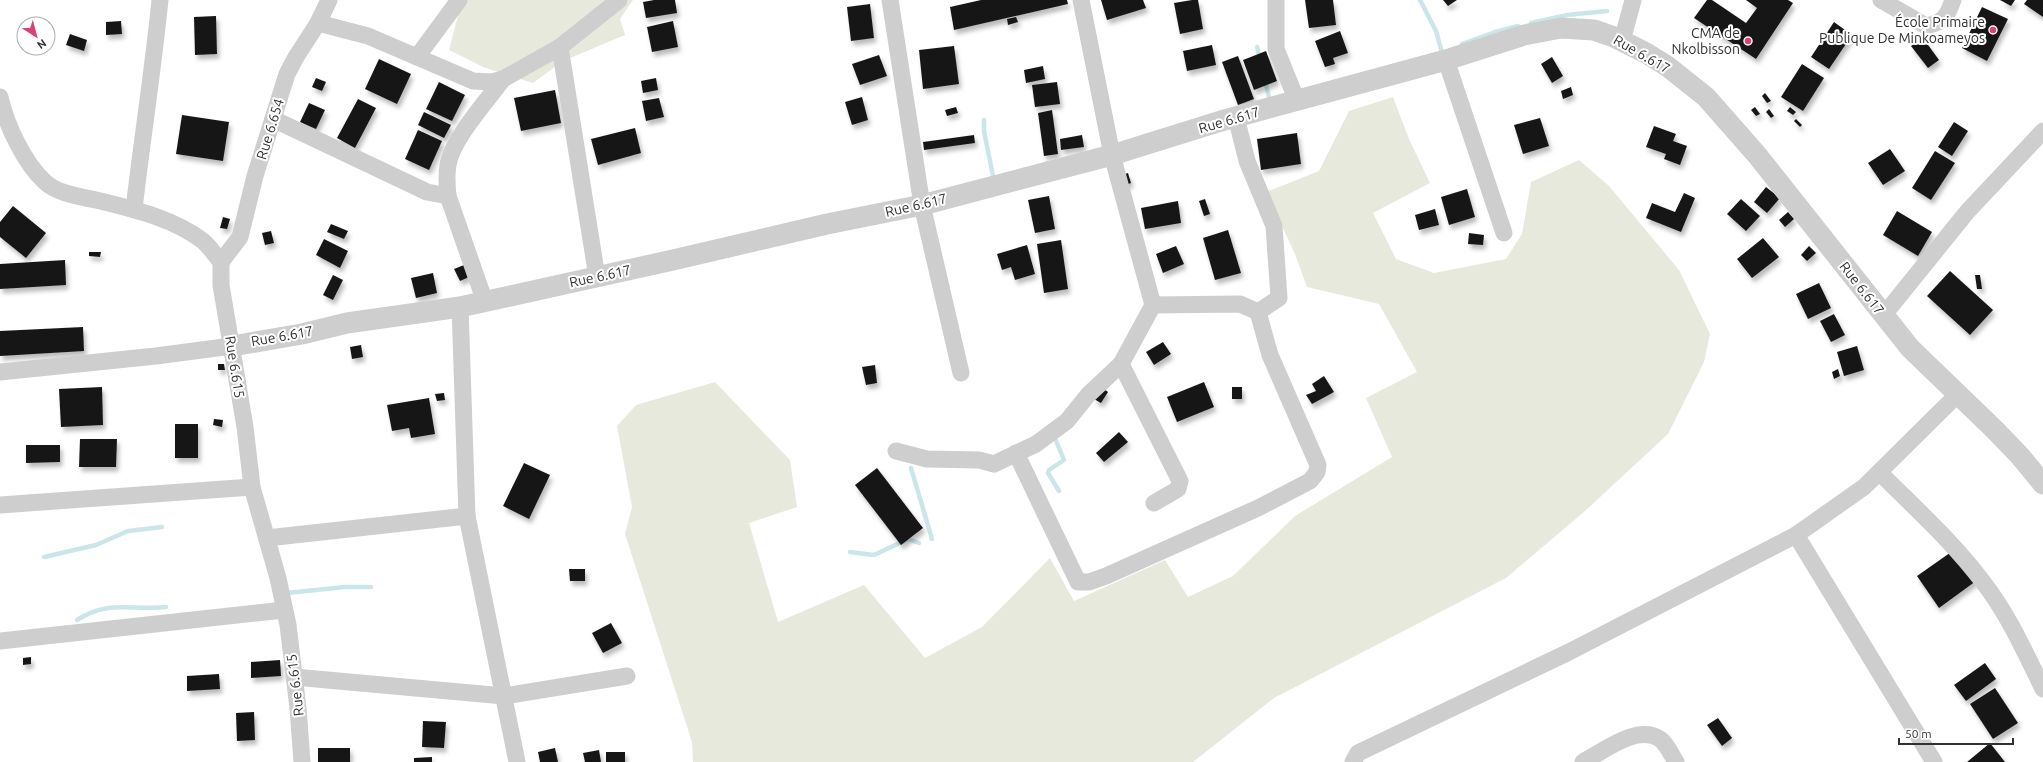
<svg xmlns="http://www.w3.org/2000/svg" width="2043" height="762" viewBox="0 0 2043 762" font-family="Ubuntu,sans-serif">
<defs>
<filter id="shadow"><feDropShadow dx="2.5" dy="4.5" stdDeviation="2" flood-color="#0004"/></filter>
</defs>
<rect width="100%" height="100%" fill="#fff"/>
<!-- green -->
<g fill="#e7e9dd">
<polygon points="462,0 633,0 620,19 625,35 563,61 533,83 483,67 449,50"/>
<polygon points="1393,97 1409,139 1430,183 1373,213 1396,259 1434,273 1506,259 1522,234 1531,182 1579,160 1609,186 1679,270 1710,334 1704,362 1668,434 1585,511 1506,578 1274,698 1193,762 693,762 692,742 625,534 632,507 617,426 636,405 715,382 790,460 797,507 749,523 778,622 864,585 925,658 982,627 1050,558 1074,601 1165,560 1188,597 1233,576 1295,516 1392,457 1366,398 1417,372 1379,304 1307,287 1295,254 1266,192 1319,171 1349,111"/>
</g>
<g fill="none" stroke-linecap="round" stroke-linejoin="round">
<!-- stream -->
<g stroke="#cbe6e9" stroke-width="4.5">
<polyline points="1420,0 1436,31 1442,53 1444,52"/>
<polyline points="1531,23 1567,15 1607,11"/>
<polyline points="1462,44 1495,32 1518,26"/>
<polyline points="1257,47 1260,59"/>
<polyline points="1265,80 1270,102"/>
<polyline points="984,120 984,131 994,181"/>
<polyline points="1054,436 1064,460 1049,470 1048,473 1059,491"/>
<polyline points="911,468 932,539"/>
<polyline points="850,552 874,555 908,539 919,543"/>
<polyline points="44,557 96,545 128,531 162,527"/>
<polyline points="287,593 345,587 371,587"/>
<path d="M77,620C109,599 132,611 166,607"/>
</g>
</g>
<!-- building -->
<g fill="#181818" filter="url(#shadow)">
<polygon points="654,0 675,0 677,13 646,18 643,2"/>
<polygon points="981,0 1067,0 1068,4 954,30 950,7"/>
<polygon points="1101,0 1143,0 1146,8 1107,20"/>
<polygon points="1192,0 1198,0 1203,29 1180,34 1174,3"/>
<polygon points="1305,0 1333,0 1336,25 1309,28"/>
<polygon points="1443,0 1457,0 1448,6"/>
<polygon points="1707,0 1712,0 1746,23 1757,8 1746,0 1788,0 1793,3 1756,59 1694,18"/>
<polygon points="2000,0 2015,0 2011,6"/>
<polygon points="2027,0 2043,0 2043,17 2024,4"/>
<polygon points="870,4 874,38 851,41 847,7"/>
<polygon points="1982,7 2008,19 1987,61 1962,48"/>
<polygon points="216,16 217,54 195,55 194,17"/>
<polygon points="1016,17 1018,22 1008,25 1007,19"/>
<polygon points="121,21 122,34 106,35 106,22"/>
<polygon points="673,21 678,47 652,52 647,27"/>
<polygon points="1834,22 1852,35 1829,69 1811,57"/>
<polygon points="1340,31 1348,53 1333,58 1335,64 1325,67 1315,41"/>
<polygon points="70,34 87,40 84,51 66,45"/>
<polygon points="1923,38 1939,60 1928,68 1911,46"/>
<polygon points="1212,45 1216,65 1187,71 1183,51"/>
<polygon points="954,46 959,84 923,89 919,50"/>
<polygon points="1266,51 1277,81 1254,90 1243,60"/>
<polygon points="879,55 887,76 860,85 852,64"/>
<polygon points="1238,56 1254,99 1238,105 1222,62"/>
<polygon points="1552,57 1563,76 1552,83 1541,64"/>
<polygon points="379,59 411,74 397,104 365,89"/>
<polygon points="1802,64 1824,78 1803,111 1781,97"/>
<polygon points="1043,66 1045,79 1026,83 1024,70"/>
<polygon points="316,78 326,82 322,91 312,87"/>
<polygon points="656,78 658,90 643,93 641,81"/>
<polygon points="439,82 465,95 452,121 426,109"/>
<polygon points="1057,82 1060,104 1035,107 1032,85"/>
<polygon points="1571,87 1573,95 1563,99 1561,91"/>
<polygon points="555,90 561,123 521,131 514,98"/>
<polygon points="1765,93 1771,101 1767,103 1762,96"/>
<polygon points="862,97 868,120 852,125 845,102"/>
<polygon points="659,98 664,117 646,121 642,101"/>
<polygon points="358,99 376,108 355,148 337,138"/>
<polygon points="309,103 325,110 316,129 300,122"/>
<polygon points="956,107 958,113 947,116 945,110"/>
<polygon points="1755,107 1760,114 1756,116 1751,110"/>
<polygon points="1790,107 1796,112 1793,115 1787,111"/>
<polygon points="1769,109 1774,116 1771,118 1766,112"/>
<polygon points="1052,110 1058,154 1044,156 1038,113"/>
<polygon points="424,112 451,125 444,138 418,125"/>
<polygon points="182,115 229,122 223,161 176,154"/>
<polygon points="1540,118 1549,146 1523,154 1514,125"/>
<polygon points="1796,119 1802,125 1800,127 1794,121"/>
<polygon points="1954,122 1968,131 1952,156 1938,147"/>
<polygon points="1654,126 1676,134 1673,141 1687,146 1680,165 1664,159 1666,154 1646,147"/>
<polygon points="635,128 641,153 598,165 591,139"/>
<polygon points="418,130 442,141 429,170 405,159"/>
<polygon points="1297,133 1301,164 1261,170 1257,139"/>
<polygon points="974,135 975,143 924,150 923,142"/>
<polygon points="1082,135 1084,147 1061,150 1060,139"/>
<polygon points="1890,149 1905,171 1883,185 1868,163"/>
<polygon points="1935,151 1955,163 1931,200 1912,188"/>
<polygon points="1128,173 1131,183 1123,186 1119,176"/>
<polygon points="1766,187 1780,198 1767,213 1754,202"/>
<polygon points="1467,189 1475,217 1449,225 1441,197"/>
<polygon points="1684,193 1695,198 1681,232 1646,218 1652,203 1675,212"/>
<polygon points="1049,196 1055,229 1035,233 1028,200"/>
<polygon points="1205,199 1210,214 1204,216 1199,201"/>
<polygon points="1741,199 1760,216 1746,231 1727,214"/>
<polygon points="1178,201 1181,223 1145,229 1141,208"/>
<polygon points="13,206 46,233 26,258 0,237 0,222"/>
<polygon points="1435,209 1439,225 1419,230 1415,215"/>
<polygon points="1897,211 1932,232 1918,256 1883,235"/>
<polygon points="1788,212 1794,219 1785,227 1779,220"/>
<polygon points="223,217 230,219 227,229 220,228"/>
<polygon points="331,224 348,231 344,239 327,232"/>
<polygon points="1228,230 1241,273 1215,280 1203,238"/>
<polygon points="271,231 274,243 265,245 262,233"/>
<polygon points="1469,233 1484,235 1483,245 1468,244"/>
<polygon points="1763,238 1779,257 1752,278 1737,259"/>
<polygon points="324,239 348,251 340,268 316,255"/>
<polygon points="1061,240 1068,289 1044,293 1037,244"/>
<polygon points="1027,245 1035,274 1015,280 1011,267 1002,270 997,254"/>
<polygon points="1176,246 1184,264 1163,273 1156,254"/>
<polygon points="1809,246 1816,253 1807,261 1801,255"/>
<polygon points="89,252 101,252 100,257 89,256"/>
<polygon points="65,260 66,285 0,289 0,264"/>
<polygon points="464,265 469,277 460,281 454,269"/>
<polygon points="1950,271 1993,310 1970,335 1927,296"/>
<polygon points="433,273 437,293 416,298 411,278"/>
<polygon points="333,275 343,280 333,300 323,295"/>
<polygon points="1975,275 1980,275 1982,289 1977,289"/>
<polygon points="1819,283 1831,308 1808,319 1796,294"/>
<polygon points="1834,314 1845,335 1831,342 1820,321"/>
<polygon points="83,327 84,351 0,356 0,331"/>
<polygon points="1163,342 1171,354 1154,365 1146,352"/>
<polygon points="361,345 363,357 352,359 350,347"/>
<polygon points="1857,346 1864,370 1844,376 1837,352"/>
<polygon points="218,364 224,364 225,370 218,370"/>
<polygon points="875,365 877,383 866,385 862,367"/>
<polygon points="1838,369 1840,376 1834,379 1832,372"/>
<polygon points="1324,376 1334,392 1312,404 1306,395 1316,391 1312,384"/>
<polygon points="1204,382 1214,407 1177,422 1167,397"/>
<polygon points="102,387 103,425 61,427 59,389"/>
<polygon points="1101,387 1108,392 1101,403 1094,399"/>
<rect x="1232" y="387" width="10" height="12"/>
<polygon points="444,393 445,400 437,401 435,394"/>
<polygon points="429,398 435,434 411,438 409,428 392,431 387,405"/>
<polygon points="214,419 223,420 222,427 213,425"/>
<rect x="175" y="424" width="23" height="34"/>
<polygon points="1119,432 1128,442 1104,462 1096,453"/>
<polygon points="80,439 117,439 116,467 79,467"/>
<polygon points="26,445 60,445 60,462 26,463"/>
<polygon points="524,463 550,475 529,519 503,506"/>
<polygon points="877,468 923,528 901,545 855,485"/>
<polygon points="1954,550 1976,581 1939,608 1917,576"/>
<polygon points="569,569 585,569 585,581 570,581"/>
<polygon points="611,623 622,643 603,653 592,633"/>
<polygon points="31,657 31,664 23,665 23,658"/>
<polygon points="280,660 281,676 251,678 251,662"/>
<polygon points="1985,663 1996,679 1966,701 1954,685"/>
<polygon points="219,674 220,689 187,691 187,676"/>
<polygon points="1995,688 2018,723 1993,739 1970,704"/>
<polygon points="254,712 255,740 237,741 236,713"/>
<polygon points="1718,718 1732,738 1722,746 1707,725"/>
<polygon points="423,721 446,722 444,748 422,747"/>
<polygon points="1990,743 2005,762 1967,762"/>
<rect x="318" y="748" width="32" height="14"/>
<polygon points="555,748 558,762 540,762 538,752"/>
<polygon points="599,750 601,762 585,762 583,753"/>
<rect x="606" y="752" width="19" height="10"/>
<polygon points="432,757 432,762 414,762 414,758"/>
</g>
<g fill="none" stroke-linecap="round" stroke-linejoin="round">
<!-- minor -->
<g stroke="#cecece" stroke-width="17">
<polyline points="890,0 922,205 961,373"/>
<polyline points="1276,0 1276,49 1297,101"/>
<path d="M1881,0L1926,26C1944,22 1947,17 1953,0"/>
<polyline points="318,23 368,36 473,81 492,82 503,79 560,47"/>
<polyline points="1622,41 1633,0"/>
<polyline points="417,57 459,0"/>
<polyline points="1446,60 1504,233"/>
<path d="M0,97C6,124 24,163 45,182C58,194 79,196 96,200C132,209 173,218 203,241C210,247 215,255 221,262V285L245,427L252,487L278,578L288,625L298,708L302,762"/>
<polyline points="273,119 427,192 448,196"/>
<path d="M134,209C142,140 153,70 160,0"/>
<polyline points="221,262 240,237 255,176 287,74 296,57 318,23 329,0"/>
<polyline points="597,277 560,47 619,0"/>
<path d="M485,302L448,196C447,186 446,176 448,165C452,139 487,101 503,79"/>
<polyline points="1153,305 1240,304 1258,312"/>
<polyline points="460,307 467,516 517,762"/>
<polyline points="1883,316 1967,212 2043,131"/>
<polyline points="1121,364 1180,481 1178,489 1154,503"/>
<polyline points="0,372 156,356 232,346"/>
<polyline points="896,451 927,459 979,460 994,464 1036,444 1067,421 1088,395 1121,364 1153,305 1112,155 1081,0"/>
<polyline points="1016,453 1078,582 1089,582 1106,576 1258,508 1310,481 1317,472 1318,465 1270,355 1258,312 1279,298 1274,226 1247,161 1236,117"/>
<path d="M1880,473C1915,508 1953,542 1983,582C2008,614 2025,652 2043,689"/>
<polyline points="0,505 252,487"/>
<polyline points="1796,535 1934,762"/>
<polyline points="267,538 467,516"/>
<polyline points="0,641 284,610"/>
<polyline points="294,677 504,696 627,676"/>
<polyline points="1353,762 1358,753 1569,652 1796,535 1864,487 1957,395"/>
<path d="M1583,762C1604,751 1637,724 1660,739C1667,744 1671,754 1676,762"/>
</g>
<!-- tertiary -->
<polyline stroke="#cecece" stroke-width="21" points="232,346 302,334 347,323 460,307 673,260 827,224 922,205 1112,155 1221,121 1446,60 1524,35 1561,28 1594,30 1614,37 1646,53 1667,66 1706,97 1757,155 1910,348 1995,430 2020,456 2043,484"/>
</g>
<!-- markers -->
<g fill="#da4079" stroke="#fff" stroke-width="1.5">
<circle cx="1993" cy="30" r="4"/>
<circle cx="1748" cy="41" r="4"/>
</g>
<g text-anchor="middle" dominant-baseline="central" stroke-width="4" stroke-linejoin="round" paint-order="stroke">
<!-- poi labels -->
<g font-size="14" fill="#313131" stroke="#fff" text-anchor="end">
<text x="1985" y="22">École Primaire<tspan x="1985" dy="16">Publique De Minkoameyos</tspan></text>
<text x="1740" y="33">CMA de<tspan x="1740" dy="16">Nkolbisson</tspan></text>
</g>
<!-- street labels -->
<g font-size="14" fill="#313131" stroke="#fff">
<text transform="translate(1642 54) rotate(30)">Rue 6.617</text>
<text transform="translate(1229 120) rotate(-16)">Rue 6.617</text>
<text transform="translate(270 129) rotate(-73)">Rue 6.654</text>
<text transform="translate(916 205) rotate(-13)">Rue 6.617</text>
<text transform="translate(600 276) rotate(-12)">Rue 6.617</text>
<text transform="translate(1862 288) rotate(52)">Rue 6.617</text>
<text transform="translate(282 336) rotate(-10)">Rue 6.617</text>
<text transform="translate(235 367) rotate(81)">Rue 6.615</text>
<text transform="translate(295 685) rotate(-97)">Rue 6.615</text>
</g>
</g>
<!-- north arrow -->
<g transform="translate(36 36) rotate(144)"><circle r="19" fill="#ffffff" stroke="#adadad"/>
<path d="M0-3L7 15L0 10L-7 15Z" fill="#da4079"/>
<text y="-6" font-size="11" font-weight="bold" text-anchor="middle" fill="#313131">N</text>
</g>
<!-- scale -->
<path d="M1899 738v6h114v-6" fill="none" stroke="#313131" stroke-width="2"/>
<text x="1905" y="738" font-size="12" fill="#313131" stroke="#ffffff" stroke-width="3" paint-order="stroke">50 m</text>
</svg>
